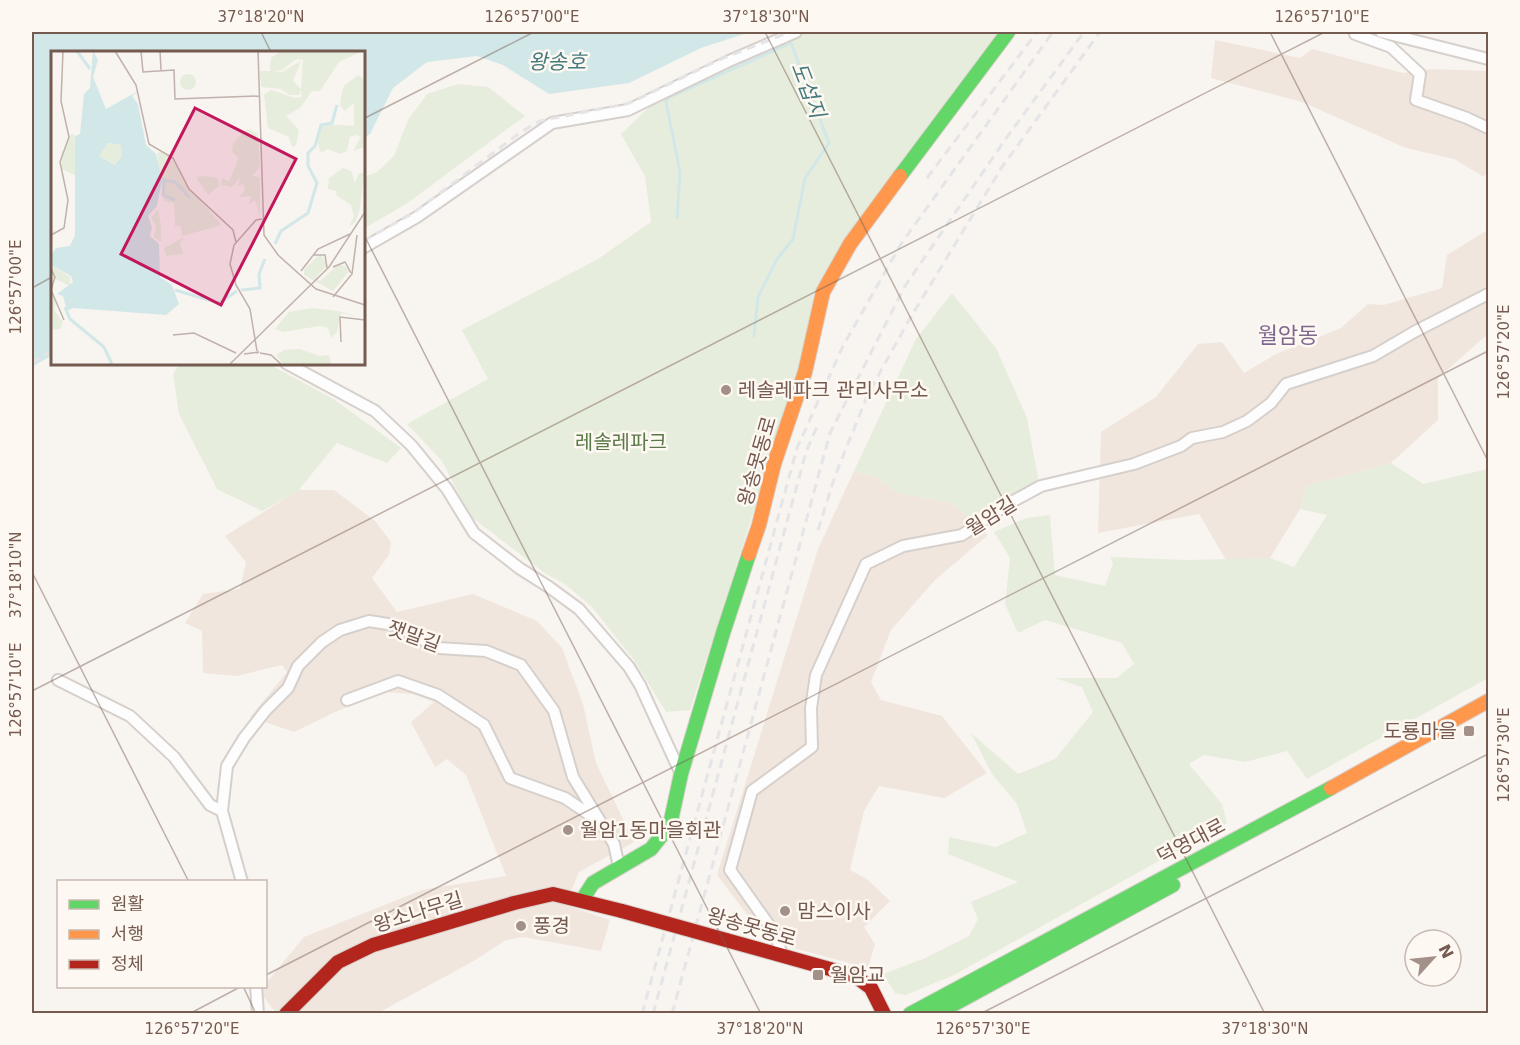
<svg xmlns="http://www.w3.org/2000/svg" width="1520" height="1045" viewBox="0 0 1520 1045" font-family="'DejaVu Sans','Noto Sans KR',sans-serif">
<rect width="100%" height="100%" fill="#f8f4f0"/>
<!-- residential -->
<g fill="#f0e6de">
<polygon points="1215,40 1300,58 1312,49 1403,73 1431,69 1488,71 1488,171 1484,177 1454,159 1406,148 1302,102 1211,78"/>
<polygon points="1486,231 1488,232 1488,334 1438,378 1438,420 1391,463 1307,486 1300,509 1270,558 1226,560 1199,514 1098,533 1101,432 1156,397 1198,344 1222,342 1244,373 1276,354 1341,328 1368,304 1384,305 1442,288 1447,255"/>
<polygon points="854,471 876,477 898,493 952,503 988,535 935,580 891,630 871,682 881,700 942,716 987,773 944,798 879,786 864,811 850,870 867,879 890,901 864,927 875,944 868,968 767,941 717,875 818,549"/>
<polygon points="299,490 334,490 375,521 391,542 389,555 372,578 397,612 473,594 537,621 562,648 583,704 596,763 634,842 579,872 565,905 610,920 601,951 523,937 506,940 472,962 378,1013 276,1013 259,991 262,987 266,986 266,983 304,937 422,890 506,876 466,775 447,759 435,767 411,722 434,702 412,694 385,692 335,712 294,732 250,717 287,672 282,665 237,676 203,673 202,631 185,623 203,594 240,589 246,562 225,536"/>
</g>
<!-- green -->
<g fill="#e7eddc">
<polygon points="805,32 1003,32 844,243 815,291 798,373 690,710 666,712 634,660 592,607 565,584 546,574 470,516 442,461 407,424 488,379 462,330 598,259 651,222 645,176 621,134 647,109 673,91"/>
<polygon points="458,84 488,87 525,116 406,204 363,229 363,177 377,172 394,156 408,120 427,94"/>
<polygon points="952,293 996,348 1027,418 1039,483 1009,497 973,522 952,503 898,493 876,477 854,471 916,339"/>
<polygon points="180,363 267,363 335,400 401,448 387,463 337,443 297,492 262,511 217,489 179,414 173,374"/>
<polygon points="1391,463 1423,484 1488,469 1488,678 1307,779 1287,751 1245,762 1204,755 1189,764 1222,804 1227,823 954,975 906,995 895,993 883,974 923,959 969,936 978,919 971,902 1018,882 948,854 949,837 996,847 1027,833 1017,804 992,774 971,733 1018,774 1055,759 1093,712 1082,687 1055,678 1117,678 1134,664 1122,643 1045,620 1018,633 1005,604 1010,558 994,532 1026,518 1050,515 1055,575 1105,586 1113,563 1110,557 1187,560 1270,558 1294,567 1327,515 1300,509 1307,486"/>
</g>
<!-- water -->
<polygon fill="#d2e7e8" points="32,32 750,32 701,48 629,83 549,94 503,65 477,56 427,62 393,88 370,134 363,139 363,52 52,52 52,355 32,367"/>
<g fill="none" stroke-linecap="round" stroke-linejoin="round">
<!-- stream -->
<polyline stroke="#d2e7e8" stroke-width="3" points="677,218 680,172 666,102 668,98 791,43 829,143 805,178 793,239 777,259 758,297 754,336"/>
<defs>
<g id="street">
<polyline points="1355,32 1355,34 1391,47 1420,74 1416,100 1467,118 1488,128"/>
<polyline points="1381,32 1488,59"/>
<polyline points="363,248 417,217 552,123 628,110 729,61 796,32"/>
<polyline points="286,363 375,411 411,445 447,489 474,533 519,568 549,587 579,609 629,667 640,685 681,774"/>
<polyline points="58,680 130,716 174,757 210,805 222,811"/>
<polyline points="347,700 398,681 438,695 484,725 510,778 565,798 596,819"/>
<polyline points="242,882 222,811 227,766 244,738 266,710 288,688 298,666 322,642 340,630 369,621 394,625 439,648 486,651 521,665 554,711 573,777 614,844 619,867"/>
<polyline points="782,956 776,935 730,870 752,791 812,747 811,708 816,675 866,564 903,546 962,535 1006,505 1041,486 1134,464 1181,446 1192,438 1223,432 1247,421 1271,403 1286,384 1373,356 1414,332 1488,294"/>
<polyline points="256,986 258,1014"/>
</g>
<g id="fast">
<polyline points="900,176 1008,32"/>
<polyline points="582,900 593,883 651,849 670,825 681,774 723,633 749,554"/>
<polyline points="910,1014 1331,788"/>
<polyline points="936,1014 1173,885"/>
</g>
<g id="slow">
<polyline points="749,554 759,525 774,464 805,372 823,292 850,244 900,176"/>
<polyline points="1331,788 1488,701"/>
</g>
<g id="jam">
<polyline points="726,940 855,976 871,988 884,1014"/>
<polyline points="286,1014 338,962 373,945 514,903 553,894 622,911"/>
</g>
</defs>
<!-- street casing -->
<use href="#street" stroke="#d6d0cc" stroke-width="14"/>
<!-- fast casing -->
<use href="#fast" stroke="#d8d0cb" stroke-width="16"/>
<!-- slow casing -->
<use href="#slow" stroke="#d8d0cb" stroke-width="16"/>
<!-- jam casing -->
<use href="#jam" stroke="#d8d0cb" stroke-width="16"/>
<!-- street -->
<use href="#street" stroke="#fefdfd" stroke-width="10"/>
<!-- fast -->
<use href="#fast" stroke="#63d668" stroke-width="14"/>
<!-- slow -->
<use href="#slow" stroke="#ff974d" stroke-width="14"/>
<!-- jam -->
<use href="#jam" stroke="#b3261e" stroke-width="14"/>
<!-- rail -->
<g stroke="#e5e4e6" stroke-width="3" stroke-dasharray="9 6" stroke-linecap="butt">
<polyline points="927,178 1037,32"/>
<polyline points="363,241 412,214 521,132 540,121 630,103 719,60 790,32"/>
<polyline points="32,363 43,355 52,352"/>
<polyline points="818,530 835,476 868,394 909,320 1002,167 1100,32"/>
<polyline points="642,1014 797,448 843,346 901,244 1053,32"/>
<polyline points="653,1014 806,452 819,422"/>
<polyline points="672,1014 830,433 905,286 1007,137 1084,32"/>
</g>
<defs>
<polyline id="jam-bridge" points="622,911 726,940"/>
</defs>
<!-- jam-bridge casing -->
<use href="#jam-bridge" stroke="#d8d0cb" stroke-width="16" stroke-linecap="butt"/>
<!-- jam-bridge -->
<use href="#jam-bridge" stroke="#b3261e" stroke-width="14"/>
</g>
<!-- ticks -->
<path fill="none" stroke="#755a50" stroke-width="1.5" stroke-opacity="0.45" d="M261,32L271,52M765,32L1265,1014M1270,32L1488,461M363,119L534,32M363,233L761,1014M32,288L52,277M32,572L189,882M32,691L1325,32M266,975L1488,351M243,986L256,1014M189,1014L242,986M980,1014L1488,754"/>
<!-- markers -->
<g fill="#a39088" stroke="#fef8f2" stroke-width="2">
<circle cx="726" cy="390" r="6"/>
<rect x="1463" y="725" width="12" height="12" rx="3"/>
<circle cx="568" cy="830" r="6"/>
<circle cx="785" cy="911" r="6"/>
<circle cx="521" cy="926" r="6"/>
<rect x="812" y="969" width="12" height="12" rx="3"/>
</g>
<g text-anchor="middle" dominant-baseline="central" stroke-width="5" stroke-linejoin="round" paint-order="stroke">
<!-- poi labels -->
<g font-size="20" fill="#755a50" stroke="#fef8f2" text-anchor="start">
<text x="738" y="390">레솔레파크 관리사무소</text>
<text x="1457" y="731" text-anchor="end">도룡마을</text>
<text x="580" y="830">월암1동마을회관</text>
<text x="797" y="911">맘스이사</text>
<text x="533" y="926">풍경</text>
<text x="830" y="975">월암교</text>
</g>
<!-- park labels -->
<g font-size="20" fill="#5c7949" stroke="#fef8f2">
<text x="621" y="442">레솔레파크</text>
</g>
<!-- street labels -->
<g font-size="20" fill="#755a50" stroke="#fef8f2">
<text transform="translate(757 461) rotate(-74)">왕송못동로</text>
<text transform="translate(991 516) rotate(-32)">월암길</text>
<text transform="translate(414 636) rotate(20)">잿말길</text>
<text transform="translate(1191 841) rotate(-28)">덕영대로</text>
<text transform="translate(418 912) rotate(-17)">왕소나무길</text>
<text transform="translate(752 927) rotate(16)">왕송못동로</text>
</g>
<!-- water labels -->
<g font-size="21" font-style="italic" fill="#487b7f" stroke="#fef8f2">
<text x="557" y="62">왕송호</text>
<text transform="translate(808 90) rotate(69)">도섭지</text>
</g>
<!-- quarter labels -->
<g font-size="22" fill="#7f6890" stroke="#fef8f2">
<text x="1288" y="335">월암동</text>
</g>
</g>
<!-- overview -->
<g transform="translate(51 51)">
<rect width="314" height="314" fill="#f8f4f0"/>
<path d="M230,0H312L288,11L269,40H261L249,57L235,65L248,79L245,94L241,96L238,86L217,77L213,43L220,39L244,47L251,46L250,39L248,44H239L230,38L210,36L209,20H219L220,7ZM245,8L252,9L250,38L242,30L250,10L231,21L222,20L231,19ZM129 31a8 8 0 1 1 16 0a8 8 0 1 1-16 0ZM307,24L313,28V96L302,100L310,86L305,84L299,86L296,100L289,103L277,98L270,102L266,90L272,73L303,75V52L294,60L289,55L290,45L293,35ZM196,78L207,82L209,116L201,125L209,126V166L204,149L198,154L200,145L188,146L194,139L192,133L187,135L189,127L181,136L170,134L171,127L177,130L180,126L188,107L181,101L182,92ZM20,83H23L27,123L25,153V125L11,118L10,104ZM57,92L70,94L71,105L65,114L48,105ZM110,101L120,105L135,134L171,174L131,185L130,175H124L123,152L113,150L106,102ZM292,117L300,120L304,132L308,122H313L309,157L305,170L298,176L303,165L300,154L285,144L286,140L277,138L278,127ZM152,125L167,127L168,135L157,144L145,126ZM107,158L110,174V191L103,186L105,175L100,167ZM133,186L129,192L132,203L115,205L113,197ZM269,203L277,214L265,226L269,230L288,213L300,218L282,240L253,224V219ZM0,214L19,226V235L0,226ZM0,242L5,250L3,259L12,271L9,278L0,279ZM262,257L287,260L306,265L290,262L286,281L280,287L277,277L269,275L232,281L224,278L238,261ZM249,298L269,305L278,304L280,313H232L225,304L233,299Z" fill="#e7eddc" fill-rule="evenodd"/>
<path d="M42,0L47,9L42,26L55,58L89,39L81,45L87,53L95,94L105,103L111,128L106,155L97,165L101,176L99,185L108,193L109,226L121,234L128,253L115,264L22,257L16,260L12,245L6,243L22,231L20,225L0,214V204L5,197L19,195L24,184V85L29,83L33,43L39,37ZM57,92L70,94L71,105L64,114L48,105Z" fill="#d2e7e8" fill-rule="evenodd"/>
<path fill="none" stroke="#d2e7e8" stroke-width="3" d="M26,0L39,18M124,149L112,144L113,129L124,131L139,147M224,193L230,180L257,162L266,132L257,115V102L264,95L270,74L281,72L286,54M124,239L168,252L186,240M190,239L209,237L208,223L214,208M14,256L19,268L53,296L61,313"/>
<path fill="none" stroke="#c0b1ab" stroke-width="1.5" d="M64,0L85,34L98,93L122,107L138,138L182,179L185,191M90,0L92,21L123,19L124,48L208,45M109,0L110,19M207,0L213,184L227,204L265,238L314,254M0,184L13,177L17,149L9,111L18,86L10,50L12,0M262,204H274L276,217M282,216L294,211L300,222M0,218L4,226L0,239L13,269M250,220L267,198L299,183M282,246L301,223L306,184M122,284L143,282L185,302M290,291L289,266L314,269M206,300L199,258L185,234L179,213L183,194L205,169L211,168M209,302L220,304L230,313M193,303L208,301L205,302M179,313L278,216L314,161"/>
<path fill="#c2185b" fill-opacity="0.15" stroke="#c2185b" stroke-width="3" d="M144,57L245,108L170,254L70,203Z"/>
<rect width="314" height="314" fill="none" stroke="#755a50" stroke-width="3"/>
</g>
<!-- border -->
<rect width="1520" height="1045" fill="none" stroke="#fef8f2" stroke-width="66"/>
<!-- legend -->
<rect x="57" y="880" width="210" height="108" fill="#fef8f2" stroke="#c7b9b1" stroke-width="1.5"/>
<rect x="69" y="900" width="30" height="9" fill="#63d668" stroke="#c7b9b1" stroke-width="1.5"/>
<text x="111" y="910" font-size="18" fill="#755a50">원활</text>
<rect x="69" y="930" width="30" height="9" fill="#ff974d" stroke="#c7b9b1" stroke-width="1.5"/>
<text x="111" y="940" font-size="18" fill="#755a50">서행</text>
<rect x="69" y="960" width="30" height="9" fill="#b3261e" stroke="#c7b9b1" stroke-width="1.5"/>
<text x="111" y="970" font-size="18" fill="#755a50">정체</text>
<!-- north arrow -->
<g transform="translate(1433 958) rotate(63)"><circle r="28" fill="#fef8f2" stroke="#c7b9b1" stroke-width="1.5"/>
<path d="M0-4.5L10 22L0 15L-10 22Z" fill="#a39088"/>
<text y="-9" font-size="16" font-weight="bold" text-anchor="middle" fill="#755a50">N</text>
</g>
<rect x="33" y="33" width="1454" height="979" fill="none" stroke="#755a50" stroke-width="2"/>
<g font-size="15" text-anchor="middle" fill="#755a50">
<text x="261" y="22">37°18'20"N</text>
<text x="532" y="22">126°57'00"E</text>
<text x="766" y="22">37°18'30"N</text>
<text x="1322" y="22">126°57'10"E</text>
<text transform="translate(16 287) rotate(-90)" y="5">126°57'00"E</text>
<text transform="translate(1504 352) rotate(-90)" y="5">126°57'20"E</text>
<text transform="translate(16 575) rotate(-90)" y="5">37°18'10"N</text>
<text transform="translate(16 690) rotate(-90)" y="5">126°57'10"E</text>
<text transform="translate(1504 755) rotate(-90)" y="5">126°57'30"E</text>
<text x="192" y="1034">126°57'20"E</text>
<text x="760" y="1034">37°18'20"N</text>
<text x="983" y="1034">126°57'30"E</text>
<text x="1265" y="1034">37°18'30"N</text>
</g>
</svg>
